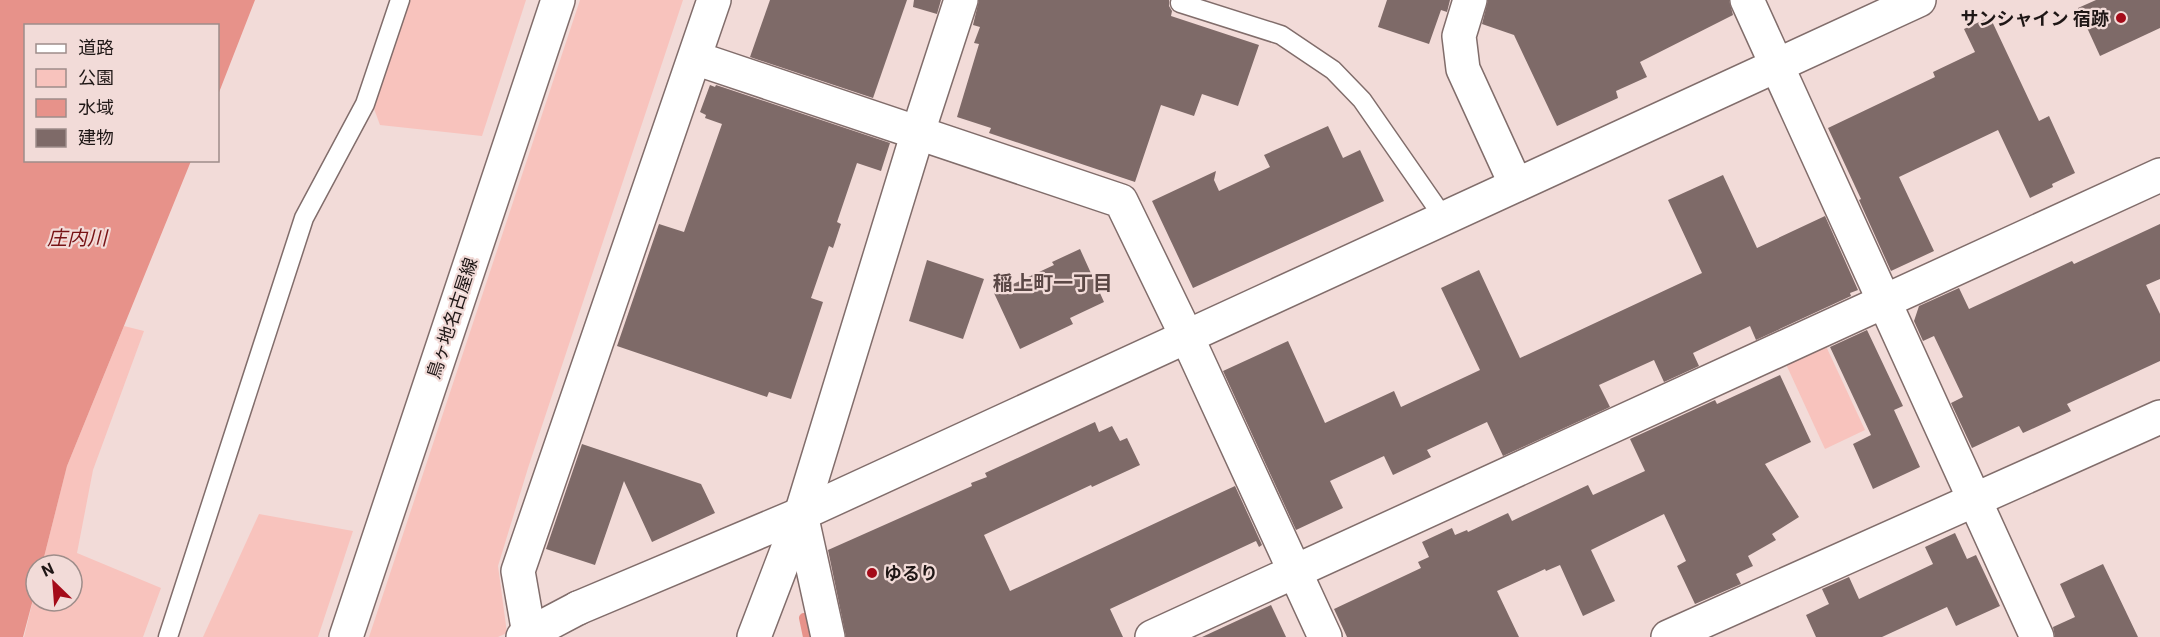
<svg xmlns="http://www.w3.org/2000/svg" width="2160" height="637" viewBox="0 0 2160 637" font-family="Roboto,'Noto Sans JP',sans-serif">
<rect width="100%" height="100%" fill="#f2dbd8"/>
<!-- green -->
<g fill="#f8c3bd">
<polygon points="408,0 526,0 482,136 380,125 373,106"/>
<polygon points="580,0 683,0 528,468 498,566 507,633 498,637 369,637"/>
<polygon points="124,326 144,331 93,470 77,553 161,588 143,637 24,637 36,588 36,601 72,601 72,565 42,565 67,466"/>
<polygon points="1825,344 1865,430 1825,449 1785,362"/>
<polygon points="259,514 353,531 318,637 203,637"/>
</g>
<!-- water -->
<polygon fill="#e7928a" points="0,0 255,0 218,95 218,26 26,26 26,160 191,161 67,466 42,565 36,565 36,588 23,637 0,637"/>
<g fill="none" stroke-linecap="round" stroke-linejoin="round">
<!-- stream -->
<polyline stroke="#e7928a" stroke-width="10" points="804,618 808,637"/>
</g>
<!-- building -->
<g fill="#7e6a68">
<polygon points="770,0 907,0 873,98 750,57"/>
<polygon points="914,0 941,0 937,14 913,7"/>
<polygon points="979,0 1169,0 1169,6 1172,11 1171,16 1259,45 1238,106 1202,94 1194,116 1161,105 1135,182 989,133 991,128 957,117 979,44 974,43 980,27 973,25"/>
<polygon points="1387,0 1450,0 1447,12 1441,10 1429,44 1378,27"/>
<polygon points="1488,0 1729,0 1733,15 1640,62 1647,77 1616,91 1618,98 1557,126 1514,35 1482,24"/>
<polygon points="2096,0 2160,0 2160,28 2100,56 2078,8"/>
<polygon points="1990,17 2039,121 2049,116 2075,173 2052,184 2053,187 2030,198 1998,130 1899,177 1934,251 1891,271 1859,200 1861,199 1828,128 1935,77 1933,72 1975,52 1964,29"/>
<polygon points="710,85 715,87 716,85 890,143 881,171 857,163 837,222 841,224 833,248 829,246 811,298 823,302 791,399 769,392 767,397 617,346 659,224 684,232 722,124 705,118 706,115 700,112"/>
<polygon points="1328,126 1343,158 1360,150 1384,201 1193,288 1152,201 1216,171 1214,180 1219,191 1270,167 1264,155"/>
<polygon points="1723,175 1757,248 1825,216 1858,290 1850,293 1851,296 1756,340 1750,326 1693,353 1699,366 1664,382 1654,360 1599,385 1610,407 1503,456 1487,422 1427,450 1431,457 1393,475 1384,456 1330,481 1343,508 1296,530 1223,371 1288,341 1325,423 1394,391 1401,407 1480,370 1441,288 1479,270 1520,358 1702,273 1668,200"/>
<polygon points="2160,224 2160,279 2146,285 2160,314 2160,361 2067,404 2071,411 2023,433 2019,426 1972,448 1951,403 1963,397 1934,336 1923,341 1914,321 1919,306 1959,288 1969,309 2072,261 2074,264"/>
<polygon points="1080,249 1104,302 1070,318 1073,324 1020,349 994,293 1054,265 1052,262"/>
<polygon points="927,260 984,279 963,339 909,321"/>
<polygon points="1867,330 1903,406 1894,410 1920,467 1873,489 1853,444 1871,435 1830,347"/>
<polygon points="1780,375 1811,442 1765,464 1799,517 1772,534 1776,540 1748,556 1753,566 1736,574 1741,584 1695,604 1677,566 1686,561 1664,514 1591,550 1615,601 1583,616 1560,565 1546,571 1545,569 1497,591 1519,637 1347,637 1334,609 1421,568 1418,562 1429,557 1422,542 1452,528 1455,535 1467,530 1468,532 1508,513 1512,521 1588,485 1593,495 1645,471 1630,439 1715,400 1717,404"/>
<polygon points="1095,422 1099,432 1112,426 1120,441 1127,438 1140,465 1092,487 1091,485 984,535 1010,591 1235,486 1262,545 1259,547 1256,541 1110,609 1123,637 846,637 828,550 972,486 971,483 987,477 985,473"/>
<polygon points="582,444 701,484 715,513 652,542 624,481 595,565 546,549"/>
<polygon points="1955,533 1967,559 1976,555 2000,606 1956,626 1947,607 1882,637 1816,637 1806,615 1829,604 1822,589 1849,577 1859,599 1933,564 1925,547"/>
<polygon points="2103,564 2138,637 2055,637 2053,627 2075,617 2060,584"/>
<polygon points="1271,605 1286,637 1202,637"/>
</g>
<g fill="none" stroke-linecap="round" stroke-linejoin="round">
<defs>
<g id="service">
<polyline points="1180,3 1281,35 1333,70 1362,100 1444,218"/>
<polyline points="168,637 304,218 365,104 400,0"/>
</g>
<g id="minor">
<polyline points="1470,0 1459,36 1463,69 1516,185"/>
<polyline points="1747,0 2037,637"/>
<polyline points="695,58 1121,201 1187,337 1325,637"/>
<polyline points="801,514 828,637"/>
<polyline points="529,634 518,571 714,0"/>
<polyline points="523,637 578,608"/>
<polyline points="754,637 801,514 918,132 961,0"/>
<polyline points="1152,637 2160,175"/>
<polyline points="1668,637 2160,417"/>
</g>
<polyline id="tertiary" points="578,608 801,514 1919,0"/>
<polyline id="secondary" points="346,637 558,0"/>
</defs>
<!-- service casing -->
<use href="#service" stroke="#816d6b" stroke-width="21"/>
<!-- minor casing -->
<use href="#minor" stroke="#816d6b" stroke-width="36"/>
<!-- tertiary casing -->
<use href="#tertiary" stroke="#816d6b" stroke-width="36"/>
<!-- secondary casing -->
<use href="#secondary" stroke="#816d6b" stroke-width="36"/>
<!-- service -->
<use href="#service" stroke="#fff" stroke-width="18"/>
<!-- minor -->
<use href="#minor" stroke="#fff" stroke-width="33"/>
<!-- tertiary -->
<use href="#tertiary" stroke="#fff" stroke-width="33"/>
<!-- secondary -->
<use href="#secondary" stroke="#fff" stroke-width="33"/>
</g>
<!-- markers -->
<g fill="#a40b19" stroke="#f2dbd8" stroke-width="2">
<circle cx="2121" cy="18" r="6"/>
<circle cx="872" cy="573" r="6"/>
</g>
<g text-anchor="middle" dominant-baseline="central" stroke-width="4.5" stroke-linejoin="round" paint-order="stroke">
<!-- poi labels -->
<g font-size="18" font-weight="bold" fill="#1f1716" stroke="#f2dbd8" text-anchor="end">
<text x="2109" y="18">サンシャイン 宿跡</text>
<text x="884" y="573" text-anchor="start">ゆるり</text>
</g>
<!-- street labels -->
<g font-size="18" fill="#1f1716" stroke="#f2dbd8">
<text transform="translate(452 318) rotate(-72)">鳥ヶ地名古屋線</text>
</g>
<!-- water labels -->
<g font-size="20" font-style="italic" fill="#771215" stroke="#f2dbd8">
<text x="77" y="238">庄内川</text>
</g>
<!-- neighbourhood labels -->
<g font-size="20" font-weight="bold" fill="#5a4745" stroke="#f2dbd8">
<text x="1053" y="283">稲上町一丁目</text>
</g>
</g>
<!-- legend -->
<rect x="24" y="24" width="195" height="138" fill="#f2dbd8" stroke="#9e8d8a" stroke-width="1.5"/>
<rect x="36" y="44" width="30" height="9" fill="#ffffff" stroke="#9e8d8a" stroke-width="1.5"/>
<text x="78" y="54" font-size="18" fill="#1f1716">道路</text>
<rect x="36" y="69" width="30" height="18" fill="#f8c3bd" stroke="#9e8d8a" stroke-width="1.5"/>
<text x="78" y="84" font-size="18" fill="#1f1716">公園</text>
<rect x="36" y="99" width="30" height="18" fill="#e7928a" stroke="#9e8d8a" stroke-width="1.5"/>
<text x="78" y="114" font-size="18" fill="#1f1716">水域</text>
<rect x="36" y="129" width="30" height="18" fill="#7e6a68" stroke="#9e8d8a" stroke-width="1.5"/>
<text x="78" y="144" font-size="18" fill="#1f1716">建物</text>
<!-- north arrow -->
<g transform="translate(54 583) rotate(335)"><circle r="28" fill="#f2dbd8" stroke="#9e8d8a" stroke-width="1.5"/>
<path d="M0-4.5L10 22L0 15L-10 22Z" fill="#a40b19"/>
<text y="-9" font-size="16" font-weight="bold" text-anchor="middle" fill="#1f1716">N</text>
</g>
</svg>
